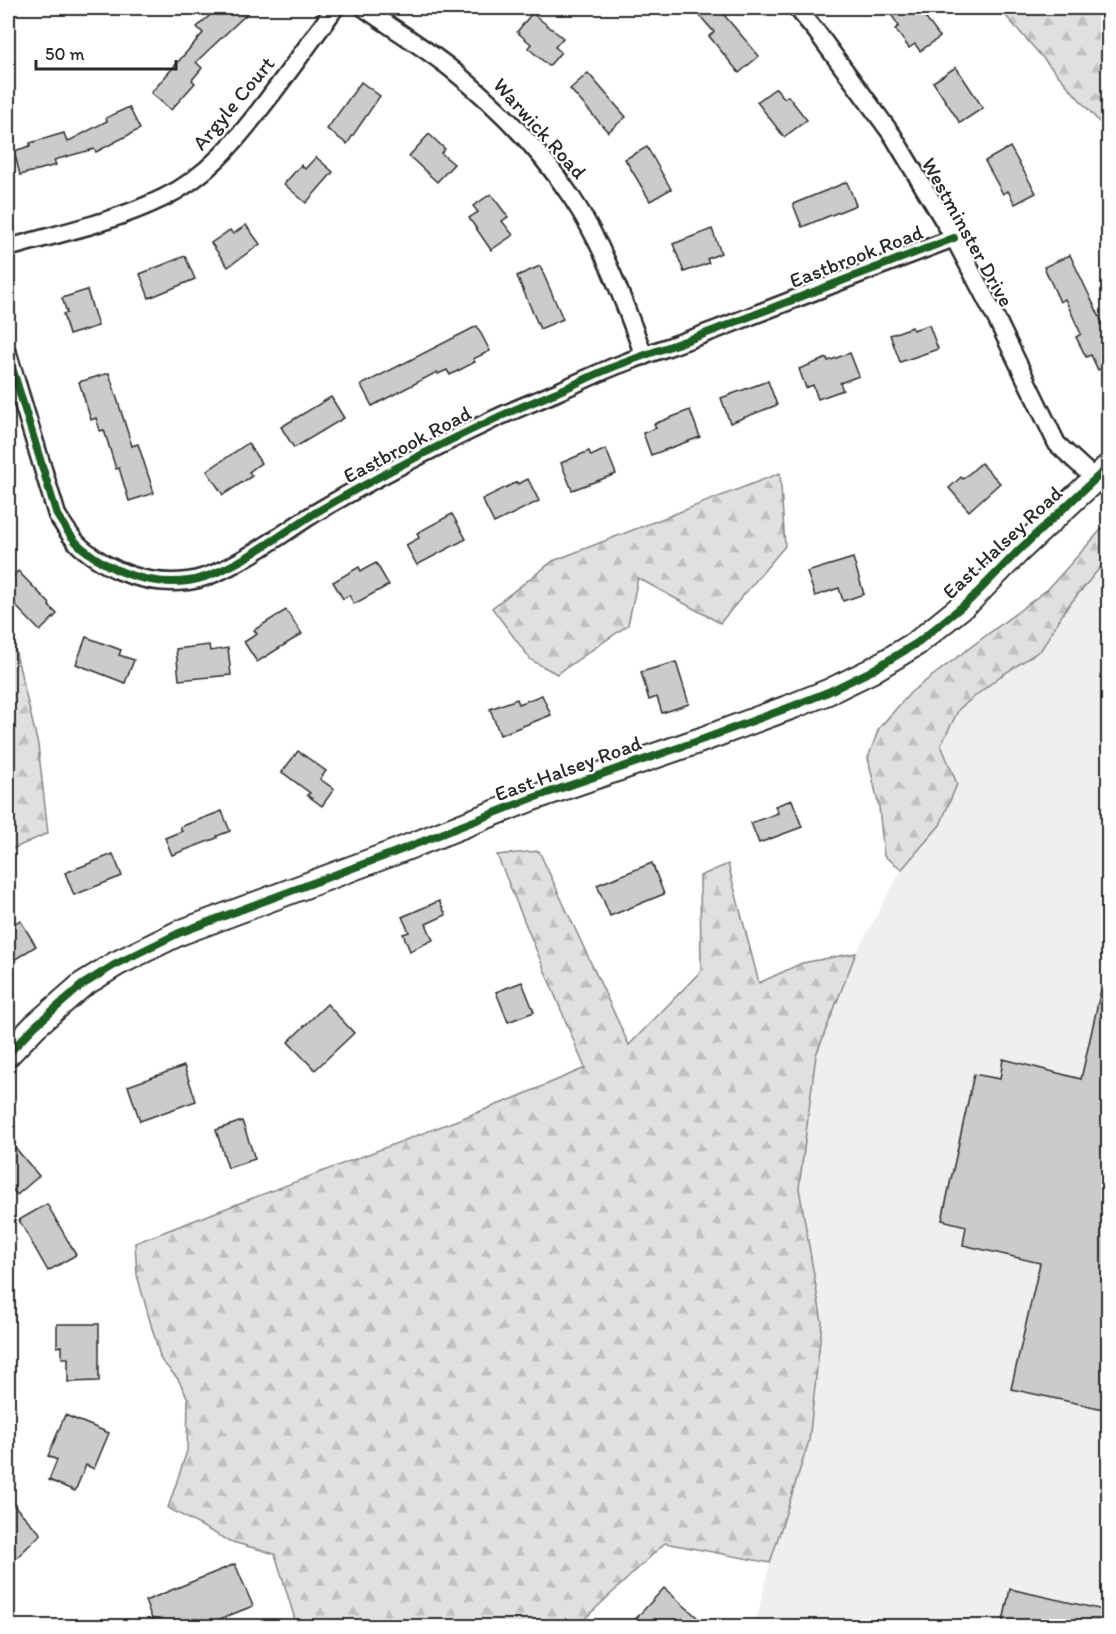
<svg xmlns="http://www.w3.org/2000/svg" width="1116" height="1634" viewBox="0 0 1116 1634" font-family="Itim,sans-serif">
<defs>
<pattern id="forest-firs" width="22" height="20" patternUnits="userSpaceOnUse" patternTransform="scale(1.5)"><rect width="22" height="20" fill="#e0e0e0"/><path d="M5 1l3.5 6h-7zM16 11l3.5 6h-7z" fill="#c0c0c0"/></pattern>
</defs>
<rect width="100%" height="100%" fill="#fff"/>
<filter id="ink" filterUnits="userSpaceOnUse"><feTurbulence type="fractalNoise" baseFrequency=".0167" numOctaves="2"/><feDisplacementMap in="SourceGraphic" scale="12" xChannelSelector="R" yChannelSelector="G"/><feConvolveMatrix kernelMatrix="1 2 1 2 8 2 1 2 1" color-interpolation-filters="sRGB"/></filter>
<g filter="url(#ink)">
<!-- built -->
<polygon fill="#efefef" points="1108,558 1108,1626 755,1626 770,1563 809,1441 822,1322 799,1188 816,1055 856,953 902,869 940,825 941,745 959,709 999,677 1041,650 1065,610"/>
<!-- forest -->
<g fill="url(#forest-firs)" stroke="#868686" stroke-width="1.5">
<polygon points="999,8 1108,8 1108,132"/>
<polygon points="780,473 785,546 720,623 638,578 628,625 557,674 531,660 492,608 553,561"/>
<polygon points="1108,522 1108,558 1065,610 1041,650 999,677 959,709 941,745 957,784 940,825 902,869 884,856 879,807 868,758 879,728 911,692 1048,589"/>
<polygon points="8,620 38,745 48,833 8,851"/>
<polygon points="539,851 629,1045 701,971 700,876 728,864 759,983 802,963 856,953 816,1055 799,1188 822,1322 809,1441 770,1563 665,1543 577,1626 297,1626 275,1554 229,1541 168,1508 187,1451 188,1399 178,1379 161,1360 137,1275 135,1243 515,1098 585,1068 497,855"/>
</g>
<!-- building -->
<g fill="#cbcbcb" stroke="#2b2b2b" stroke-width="1.5">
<polygon points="218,8 253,8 196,62 202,68 192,80 195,83 171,110 151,93 203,33 197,27"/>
<polygon points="693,8 718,8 759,56 739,73 709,36 714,32"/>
<polygon points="898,8 918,8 940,37 920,51 915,44 909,48 895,29 899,26 890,13"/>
<polygon points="532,13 563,38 555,47 561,52 549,66 528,48 531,44 517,32"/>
<polygon points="956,67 983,108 960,123 933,82"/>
<polygon points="588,73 626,117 608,132 570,89"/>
<polygon points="361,82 380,96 347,144 327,129"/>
<polygon points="776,88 784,98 788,96 807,120 784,137 757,102"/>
<polygon points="129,107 140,129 96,152 94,149 54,160 56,165 20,175 14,151 30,146 30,143 64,133 67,142 107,121 106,118"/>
<polygon points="429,134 445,149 441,153 454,164 437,182 409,156"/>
<polygon points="647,147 671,189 650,201 625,159"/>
<polygon points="1010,147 1036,193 1015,204 1008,191 1003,194 985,161"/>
<polygon points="316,157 333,172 306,203 284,184 301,165 305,169"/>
<polygon points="847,182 856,205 802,227 793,204"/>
<polygon points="491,194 508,217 502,221 513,235 491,250 469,218 478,212 473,206"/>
<polygon points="246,225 260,244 228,267 211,243 230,230 233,234"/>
<polygon points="712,229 721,253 707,259 709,263 684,272 673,244"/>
<polygon points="1070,255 1103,324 1104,323 1108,332 1108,365 1098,370 1091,355 1086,357 1076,337 1081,334 1065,299 1060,302 1044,267"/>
<polygon points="185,256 195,279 149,298 140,274"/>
<polygon points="540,266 563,319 540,329 517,276"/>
<polygon points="87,290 98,326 69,335 63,314 67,313 62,298"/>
<polygon points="929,325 938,349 900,362 890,335 912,327 913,330"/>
<polygon points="477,326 490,351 473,359 475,362 450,375 447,370 438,374 437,372 372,406 361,385"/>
<polygon points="850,353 859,376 840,383 843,390 818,399 813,385 806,388 799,369 827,358 828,361"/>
<polygon points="109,373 132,446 138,444 154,493 129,501 119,468 116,469 104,430 100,431 96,418 91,420 79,382"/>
<polygon points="768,381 777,405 730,423 721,398"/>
<polygon points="331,397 344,418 294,448 281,427"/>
<polygon points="690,410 700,437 651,455 643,433 656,428 654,424"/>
<polygon points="248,443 261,463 249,472 252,476 223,495 207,471"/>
<polygon points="606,449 616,474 572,490 561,463 589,451 591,456"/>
<polygon points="981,463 1000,483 969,511 949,488 961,477 963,479"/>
<polygon points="528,479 539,501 494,523 482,499 517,482 518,484"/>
<polygon points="452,514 466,539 417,565 406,545 419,538 417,533"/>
<polygon points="853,558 864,594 843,601 839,588 815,596 807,572"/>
<polygon points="376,563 389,585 354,604 349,595 343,599 333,582 359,567 361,571"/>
<polygon points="18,571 50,604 49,606 57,614 40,631 8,598 8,581"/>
<polygon points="286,610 302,634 257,662 244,642 257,634 254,630"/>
<polygon points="86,637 121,650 119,655 134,660 125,683 76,664"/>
<polygon points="209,645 210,651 228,648 231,675 179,680 176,649"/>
<polygon points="676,662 689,704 662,713 657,697 649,700 641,672"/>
<polygon points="542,695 551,715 500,735 490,709 517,699 519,704"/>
<polygon points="298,751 326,771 320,779 334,789 322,806 307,795 310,793 282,772"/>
<polygon points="792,800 802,827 759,843 751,823 778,813 775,806"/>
<polygon points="222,811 230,831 217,836 217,838 172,855 165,838 182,831 180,827"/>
<polygon points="113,854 122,876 74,895 65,873"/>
<polygon points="652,863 664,894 610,916 597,885"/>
<polygon points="439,901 446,915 426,924 433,940 410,951 403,934 409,932 402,917"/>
<polygon points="20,920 36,946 8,964 8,928"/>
<polygon points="522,982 534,1012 508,1022 496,992"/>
<polygon points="1102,985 1108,986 1108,1410 1011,1389 1040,1263 963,1245 966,1226 942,1220 974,1074 1000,1079 1003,1059 1081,1079"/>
<polygon points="327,1004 354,1033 315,1070 288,1042"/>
<polygon points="184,1066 196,1101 140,1121 128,1086"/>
<polygon points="242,1121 255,1159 228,1168 216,1130"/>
<polygon points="8,1139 39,1176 17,1195 8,1184"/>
<polygon points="47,1204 76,1255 48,1271 19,1220"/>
<polygon points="57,1324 99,1324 99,1381 68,1382 68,1358 62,1358 62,1346 57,1347"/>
<polygon points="65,1415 109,1433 94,1469 86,1465 75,1491 49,1480 57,1460 48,1456"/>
<polygon points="8,1499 41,1534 8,1566"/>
<polygon points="235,1564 253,1606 202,1626 155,1626 145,1601"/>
<polygon points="664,1588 707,1626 629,1626"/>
<polygon points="1010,1589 1108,1611 1108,1626 1002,1626"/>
</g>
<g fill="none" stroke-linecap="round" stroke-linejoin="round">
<defs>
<g id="street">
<path d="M364,8C392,28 422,46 450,68C496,105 539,148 572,198C604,246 624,302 644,356"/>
<polyline points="797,8 816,31 893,136 954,238 998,322 1057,444 1095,479"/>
<path d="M8,248C60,233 114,222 163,198C207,177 236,141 265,103C289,72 312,40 335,8"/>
<path d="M8,354L57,515C64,526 71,538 81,547C110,572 150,586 188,581C227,576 281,534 315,513C371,480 429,450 488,422C510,411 534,402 557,392C578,383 599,372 621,364C652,352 684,342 715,330C795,299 874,268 954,238"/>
</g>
<polyline id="secondary" points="8,1054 35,1026 82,985 116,964 179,933 393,853 530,799 701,740 793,706 828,692 871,671 917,643 970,600 1018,551 1108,467"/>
</defs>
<!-- street casing -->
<use href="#street" stroke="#2b2b2b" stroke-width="21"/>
<!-- secondary casing -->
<use href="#secondary" stroke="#2b2b2b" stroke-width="28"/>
<!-- street -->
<use href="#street" stroke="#fff" stroke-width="16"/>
<!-- secondary -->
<use href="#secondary" stroke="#fff" stroke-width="24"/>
<defs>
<g id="cycleway">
<path d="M8,354L57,515C64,526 71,538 81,547C110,572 150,586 188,581C227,576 281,534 315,513C371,480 429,450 488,422C510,411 534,402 557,392C578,383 599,372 621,364C652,352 684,342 715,330C795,299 874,268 954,238"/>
<polyline points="8,1054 35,1026 82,985 116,964 179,933 393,853 530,799 701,740 793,706 828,692 871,671 917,643 970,600 1018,551 1108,467"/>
</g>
</defs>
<!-- cycleway casing -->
<use href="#cycleway" stroke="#fff" stroke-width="11"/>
<!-- cycleway -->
<use href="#cycleway" stroke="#1b5e20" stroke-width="8"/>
</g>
</g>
<g text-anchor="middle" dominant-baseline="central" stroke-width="4.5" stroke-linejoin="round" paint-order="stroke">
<!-- street labels -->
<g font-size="21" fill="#2b2b2b" stroke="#fff">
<text transform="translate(233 103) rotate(-50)">Argyle Court</text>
<text transform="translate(540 128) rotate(48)">Warwick Road</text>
<text transform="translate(968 232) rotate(61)">Westminster Drive</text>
<text transform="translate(856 256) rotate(-21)">Eastbrook Road</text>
<text transform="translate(407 444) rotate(-28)">Eastbrook Road</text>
<text transform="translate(1002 542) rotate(-43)">East Halsey Road</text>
<text transform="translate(568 768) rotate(-20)">East Halsey Road</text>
</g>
</g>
<!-- margin -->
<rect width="1116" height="1634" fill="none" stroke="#fff" stroke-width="30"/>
<rect x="15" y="15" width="1086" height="1604" fill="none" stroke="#2b2b2b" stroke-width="2" filter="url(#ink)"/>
<!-- scale -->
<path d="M36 60v9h140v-9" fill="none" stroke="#2b2b2b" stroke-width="3"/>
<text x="45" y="60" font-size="18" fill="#2b2b2b" stroke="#ffffff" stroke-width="4.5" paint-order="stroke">50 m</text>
</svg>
